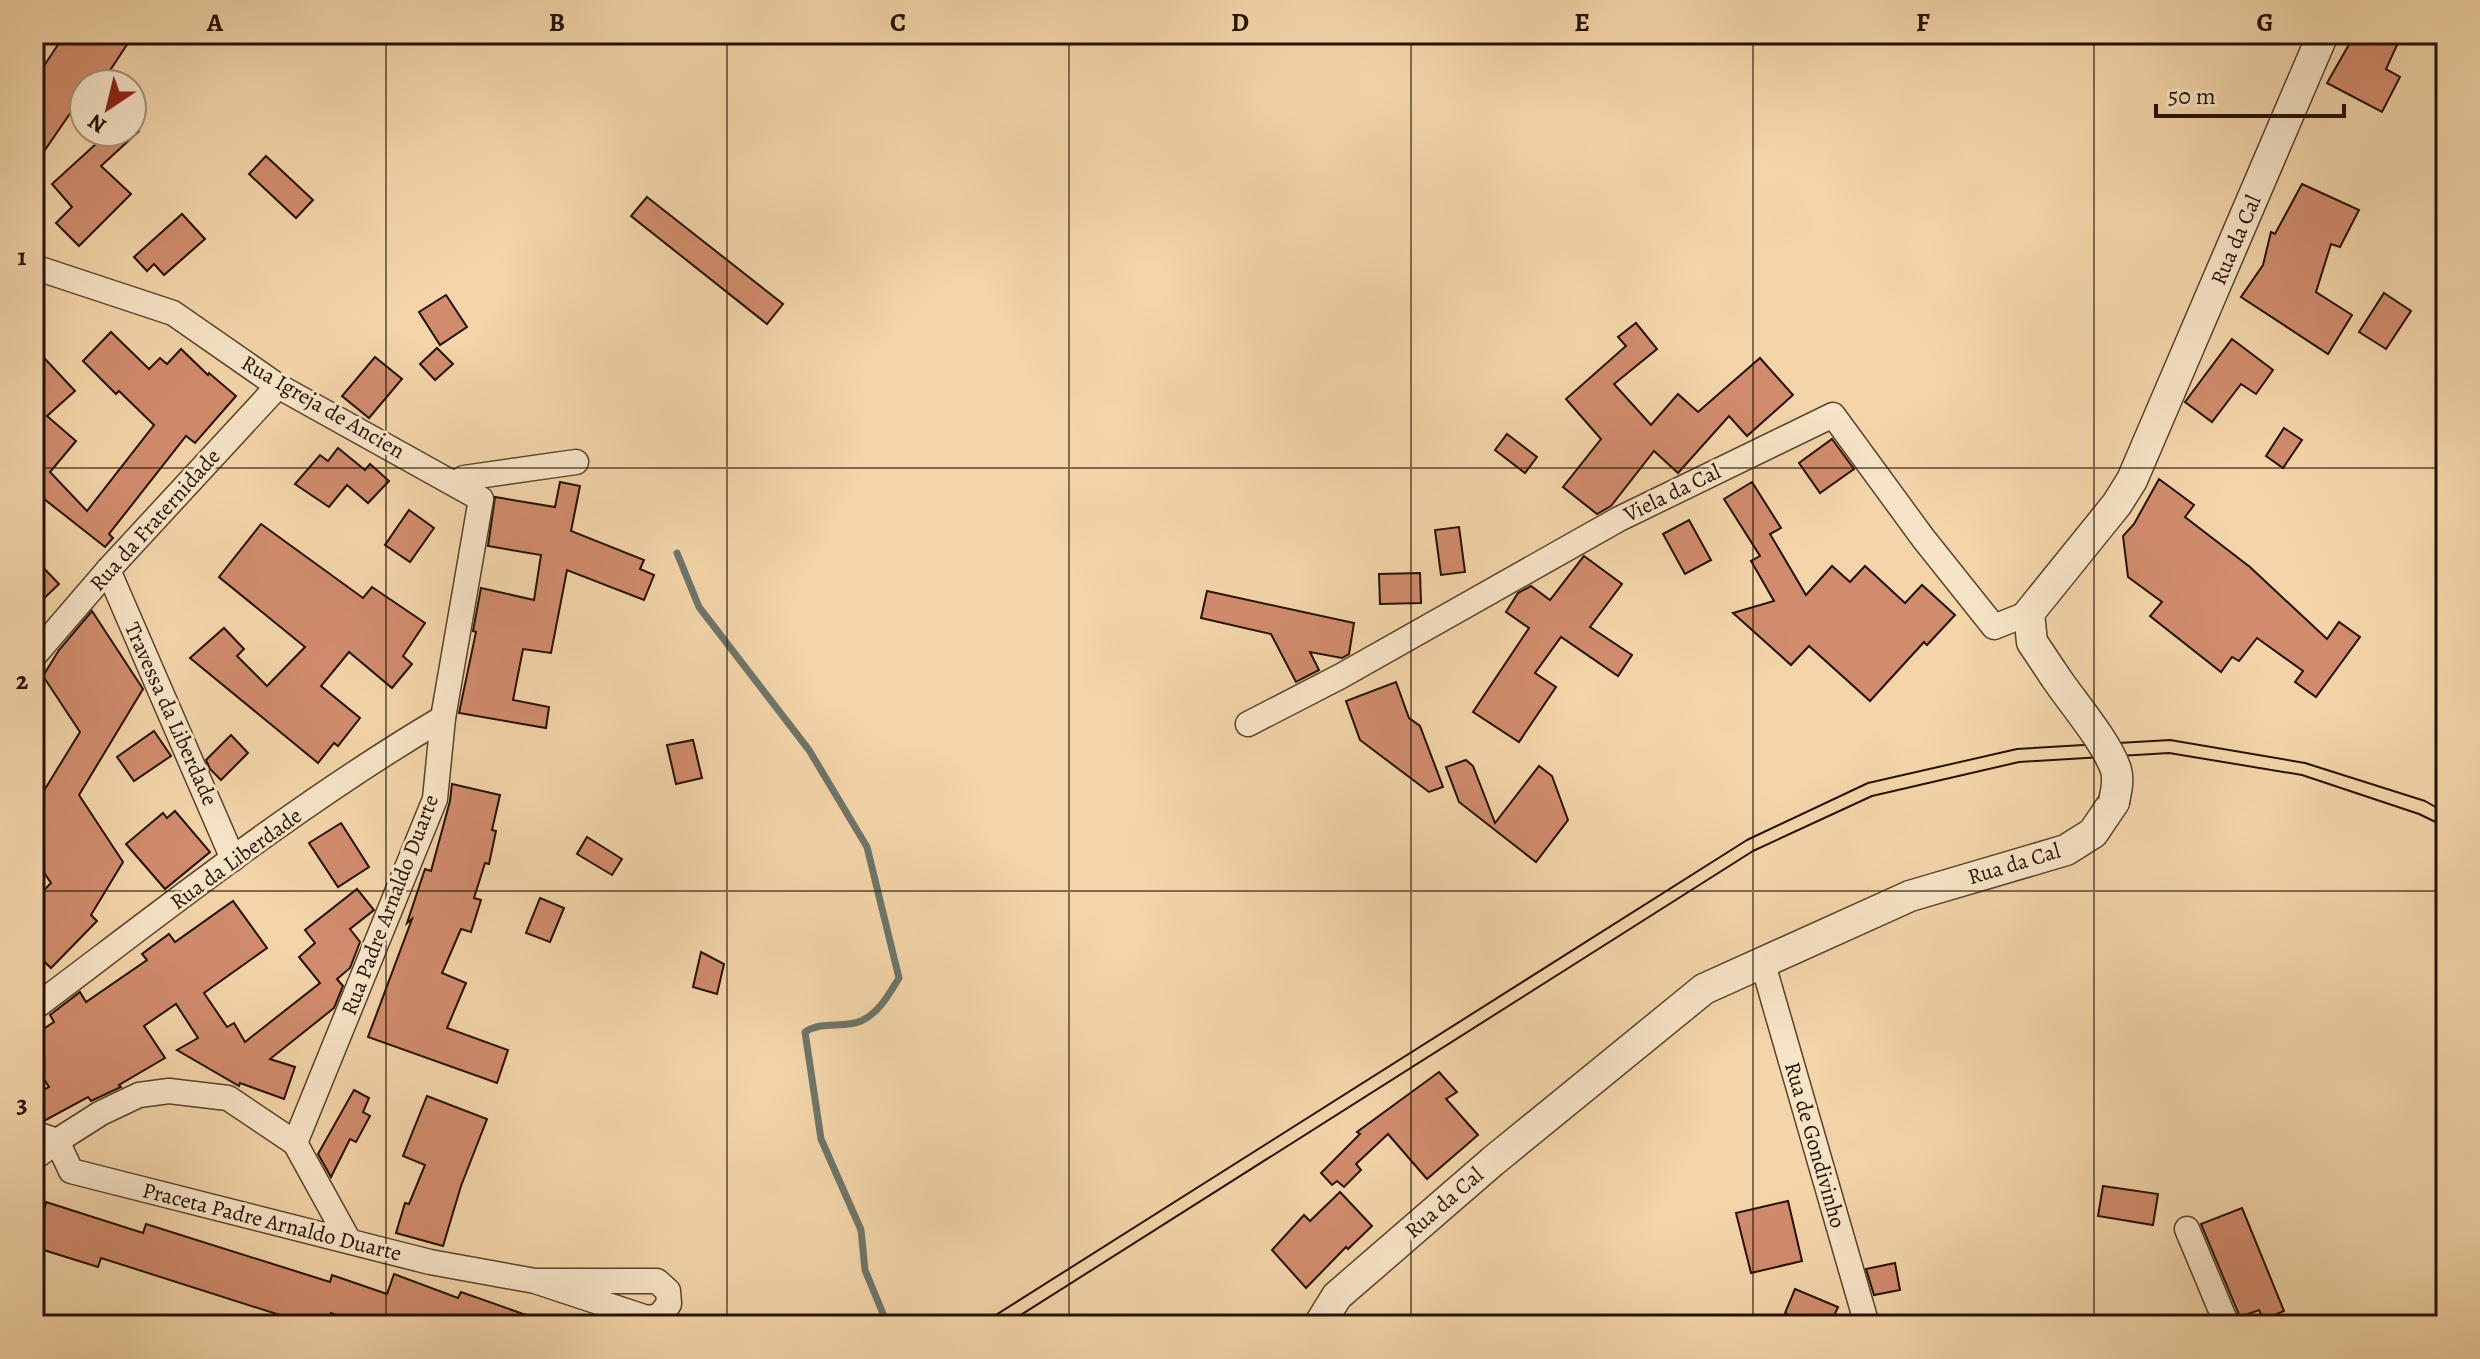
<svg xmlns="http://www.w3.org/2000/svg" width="2480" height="1359" viewBox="0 0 2480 1359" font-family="Alegreya,serif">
<rect width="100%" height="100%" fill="#f3d5a9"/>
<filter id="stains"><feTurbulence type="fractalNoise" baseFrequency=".0025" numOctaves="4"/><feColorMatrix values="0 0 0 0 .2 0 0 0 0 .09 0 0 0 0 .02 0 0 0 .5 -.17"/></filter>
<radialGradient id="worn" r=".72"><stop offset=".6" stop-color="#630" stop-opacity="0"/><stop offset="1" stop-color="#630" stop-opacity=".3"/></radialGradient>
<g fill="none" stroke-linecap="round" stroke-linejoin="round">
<!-- stream -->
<path stroke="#6d756a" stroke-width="7" d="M677,553L699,607L809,750L867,847L899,978C889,994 879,1013 861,1021C842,1029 824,1020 805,1032L821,1139L861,1230L865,1270L884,1316"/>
</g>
<!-- building -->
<g fill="#d18c6d" stroke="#241100" stroke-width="2">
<polygon points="65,34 134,34 101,84 84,84 84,93 34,166 34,81"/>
<polygon points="2355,34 2402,34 2386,69 2400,77 2382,112 2327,83"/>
<polygon points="109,132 138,132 101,166 131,194 79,246 56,223 72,207 52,184"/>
<polygon points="266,156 313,200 296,218 249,174"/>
<polygon points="2302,184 2359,210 2340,247 2331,244 2316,292 2352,315 2328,354 2241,297 2263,265 2271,232 2275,234"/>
<polygon points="647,197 783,304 767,324 631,216"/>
<polygon points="182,214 205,239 164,275 154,264 147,271 134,257"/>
<polygon points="2384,293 2411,311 2386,349 2359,332"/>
<polygon points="446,295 467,327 440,345 419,312"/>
<polygon points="1636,323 1657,349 1614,384 1651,425 1678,394 1698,412 1760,358 1793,395 1747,436 1729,416 1678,473 1654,451 1611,506 1597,514 1563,487 1601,439 1566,399 1626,346 1618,337"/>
<polygon points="111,332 149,369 160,358 167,364 181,349 208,375 209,373 236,396 195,443 186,436 109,534 113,538 105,547 34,491 34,347 75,391 47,416 76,441 50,472 87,511 154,425 119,391 116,394 83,361"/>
<polygon points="2232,339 2273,370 2256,394 2241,384 2212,422 2185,402"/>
<polygon points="437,348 453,364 435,380 420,364"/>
<polygon points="375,357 402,379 369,418 342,396"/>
<polygon points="2284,428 2302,440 2283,468 2266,456"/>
<polygon points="1507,434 1537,457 1525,473 1495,450"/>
<polygon points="1832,439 1854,469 1820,493 1799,463"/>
<polygon points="338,448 365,470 370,464 389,481 368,503 347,485 329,507 295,484 320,455 328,461"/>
<polygon points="2159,479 2194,505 2185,517 2250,567 2327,639 2339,622 2360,637 2316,697 2295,682 2303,671 2257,638 2239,661 2232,657 2221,672 2150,616 2162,602 2128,577 2123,536 2134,524"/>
<polygon points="560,482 580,486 571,531 644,560 640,569 654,575 644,600 567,570 551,653 523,649 513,700 549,707 546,728 459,713 476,632 473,631 481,588 534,600 541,555 488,546 495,497 555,507"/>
<polygon points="1752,482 1781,528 1770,534 1806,595 1832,566 1850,582 1865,566 1905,603 1922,585 1955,615 1927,645 1924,642 1870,701 1809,646 1791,665 1733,613 1774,601 1751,561 1760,556 1724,499"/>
<polygon points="409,510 434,528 410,562 385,545"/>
<polygon points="1689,520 1711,560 1685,574 1663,534"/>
<polygon points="261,524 363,598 372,587 425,623 403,656 412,664 392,688 349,652 321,686 360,718 338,746 334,743 318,763 190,658 224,628 244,649 237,656 267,686 305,647 219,577"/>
<polygon points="1459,527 1465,572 1441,575 1435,530"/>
<polygon points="1584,556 1622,584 1590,627 1632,655 1618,676 1561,637 1535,673 1556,687 1519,742 1473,712 1529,628 1506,612 1518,593 1531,586 1550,600"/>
<polygon points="34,558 59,584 34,608"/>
<polygon points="1420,573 1421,603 1380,604 1379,574"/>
<polygon points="1207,591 1354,623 1349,654 1342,658 1310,652 1319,670 1296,682 1271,634 1201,618"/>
<polygon points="92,611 143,689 79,795 123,862 91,915 97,921 51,968 34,952 34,901 51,883 34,858 34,783 45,789 80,732 43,676 59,650"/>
<polygon points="1396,682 1409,718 1420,726 1443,787 1429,792 1360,740 1346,701"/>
<polygon points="154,731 171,756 134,781 117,757"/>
<polygon points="231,735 248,753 221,780 210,769 206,760"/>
<polygon points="693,740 702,778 676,784 667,745"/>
<polygon points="1466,760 1473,766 1495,823 1539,766 1552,776 1568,820 1536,862 1459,802 1446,767"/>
<polygon points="452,784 500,795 492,830 496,831 489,864 485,863 474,898 481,900 471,932 461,929 442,973 466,983 447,1028 508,1050 497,1083 368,1037 412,919 407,923 425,869 431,871 450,801"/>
<polygon points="175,811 210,852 165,889 126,844 163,813 167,818"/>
<polygon points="341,823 369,867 338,887 309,843"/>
<polygon points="587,837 622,859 612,875 577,854"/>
<polygon points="357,889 374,910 350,929 360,942 350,968 337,979 343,986 334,1008 270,1059 295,1067 284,1099 240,1083 239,1086 177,1050 198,1038 176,1004 144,1026 165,1058 119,1085 121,1087 91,1101 88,1097 44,1121 34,1118 34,1095 49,1087 34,1064 34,1035 54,1022 50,1015 80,992 86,1002 147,960 142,954 169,934 175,942 233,901 267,948 204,993 227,1027 234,1023 245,1042 320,983 299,957 315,943 305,930"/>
<polygon points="540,898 564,908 550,942 526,933"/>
<polygon points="701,952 724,964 717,994 693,987"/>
<polygon points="1439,1072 1457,1092 1446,1099 1478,1135 1427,1179 1388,1134 1356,1164 1361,1170 1344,1187 1337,1181 1332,1185 1321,1173 1360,1134 1357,1132"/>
<polygon points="354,1090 369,1098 363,1112 370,1116 356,1142 350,1139 331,1177 318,1154"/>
<polygon points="427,1096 487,1119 461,1186 443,1246 396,1233 405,1203 409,1204 425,1165 403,1156"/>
<polygon points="2103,1186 2158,1194 2153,1225 2098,1216"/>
<polygon points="1340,1192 1372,1226 1348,1249 1346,1247 1306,1288 1272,1250 1304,1215 1310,1221"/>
<polygon points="1788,1201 1802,1261 1751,1273 1736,1213"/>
<polygon points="46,1202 143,1233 146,1224 330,1282 332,1275 387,1294 394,1274 458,1298 461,1292 546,1322 546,1325 365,1325 331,1313 327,1325 311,1325 101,1258 98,1267 34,1247"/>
<polygon points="2242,1208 2284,1311 2263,1320 2259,1310 2240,1317 2201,1224"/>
<polygon points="1895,1263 1900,1290 1874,1295 1866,1269"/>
<polygon points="1795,1289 1838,1307 1830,1325 1785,1325 1789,1315 1785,1313"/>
</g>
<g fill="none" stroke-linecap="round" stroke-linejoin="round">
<defs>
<g id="minor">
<polyline points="34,267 173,313 278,386 481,499 443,718 435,799 295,1143 228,1098 169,1091 139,1095 101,1113 57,1141 34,1133"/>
<polyline points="456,483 464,478 576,462"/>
<polyline points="108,570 233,859"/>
<polyline points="34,656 108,570 278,386"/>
<polyline points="1248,724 1341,676 1619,519 1833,415 1923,538 1994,627 2029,613"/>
<polyline points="1763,964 1867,1325"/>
<path d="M34,1008C167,908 299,803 443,718"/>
<polyline points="295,1143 349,1241"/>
<polyline points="34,1158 57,1141 71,1171 430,1262 535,1281 647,1318 659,1316 669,1304 668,1291 657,1281 535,1281"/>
<polyline points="2187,1229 2227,1325"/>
</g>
<g id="tertiary">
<polyline points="2054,675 2032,642 2029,613 2117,504 2132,480 2323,34"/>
<polyline points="1319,1325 1337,1296 1493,1161 1704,989 1910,896 2066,850 2093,833 2114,802"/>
</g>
</defs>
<!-- minor casing -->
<use href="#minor" stroke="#58422a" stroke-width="27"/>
<!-- tertiary casing -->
<use href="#tertiary" stroke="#58422a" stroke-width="33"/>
<!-- minor -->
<use href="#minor" stroke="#f7e4c7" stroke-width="24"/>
<!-- tertiary -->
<use href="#tertiary" stroke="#f7e4c7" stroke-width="30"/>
<!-- tram -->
<g stroke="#241100" stroke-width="2">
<polyline points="980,1325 1747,840 1868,783 2017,749 2170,740 2305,763 2425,801 2446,813"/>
<polyline points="1005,1325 1753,851 1872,796 2019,762 2169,753 2302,775 2419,814 2446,827"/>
</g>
<defs>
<path id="tertiary-bridge" d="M2054,675C2071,701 2107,742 2116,770C2119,781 2116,791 2114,802"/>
</defs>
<!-- tertiary-bridge casing -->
<use href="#tertiary-bridge" stroke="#58422a" stroke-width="33" stroke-linecap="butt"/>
<!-- tertiary-bridge -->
<use href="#tertiary-bridge" stroke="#f7e4c7" stroke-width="30"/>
</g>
<!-- grid -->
<path fill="none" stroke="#241100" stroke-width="2" stroke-opacity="0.55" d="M386,34V1325M727,34V1325M1069,34V1325M1411,34V1325M1753,34V1325M2094,34V1325M34,468H2446M34,891H2446"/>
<g text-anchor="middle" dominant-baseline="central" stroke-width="6" stroke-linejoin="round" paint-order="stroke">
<!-- street labels -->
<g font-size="22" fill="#241100" stroke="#f7e4c7">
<text transform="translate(2236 240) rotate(-67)">Rua da Cal</text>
<text transform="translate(323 407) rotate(30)">Rua Igreja de Ancien</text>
<text transform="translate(1672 493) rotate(-26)">Viela da Cal</text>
<text transform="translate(155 520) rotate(-48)">Rua da Fraternidade</text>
<text transform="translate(171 714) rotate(66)">Travessa da Liberdade</text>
<text transform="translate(236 859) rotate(-36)">Rua da Liberdade</text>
<text transform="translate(2014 864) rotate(-17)">Rua da Cal</text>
<text transform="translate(390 905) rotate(-69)">Rua Padre Arnaldo Duarte</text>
<text transform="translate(1815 1145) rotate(74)">Rua de Gondivinho</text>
<text transform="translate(1444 1203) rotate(-41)">Rua da Cal</text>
<text transform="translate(272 1222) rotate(14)">Praceta Padre Arnaldo Duarte</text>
</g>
</g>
<!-- margin -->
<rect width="2480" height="1359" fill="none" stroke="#f3d5a9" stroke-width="88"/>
<!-- north arrow -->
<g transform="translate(108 108) rotate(215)"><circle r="38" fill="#f7e4c7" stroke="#a39077" stroke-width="2"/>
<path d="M0-6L14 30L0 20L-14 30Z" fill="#8f2418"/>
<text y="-12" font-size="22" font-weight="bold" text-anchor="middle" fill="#241100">N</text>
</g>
<!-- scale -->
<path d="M2156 104v12h188v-12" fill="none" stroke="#241100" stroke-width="4"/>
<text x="2168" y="104" font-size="24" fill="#241100" stroke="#f7e4c7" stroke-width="6" paint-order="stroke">50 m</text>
<rect x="44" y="44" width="2392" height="1271" fill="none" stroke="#241100" stroke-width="3"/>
<g font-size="26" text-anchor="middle" font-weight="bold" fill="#241100">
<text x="215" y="31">A</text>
<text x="557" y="31">B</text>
<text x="898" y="31">C</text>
<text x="1240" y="31">D</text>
<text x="1582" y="31">E</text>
<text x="1923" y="31">F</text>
<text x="2265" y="31">G</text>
<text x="22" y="265">1</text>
<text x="22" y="689">2</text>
<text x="22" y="1112">3</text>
</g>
<rect width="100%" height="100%" filter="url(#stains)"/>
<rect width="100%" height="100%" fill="url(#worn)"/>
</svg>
